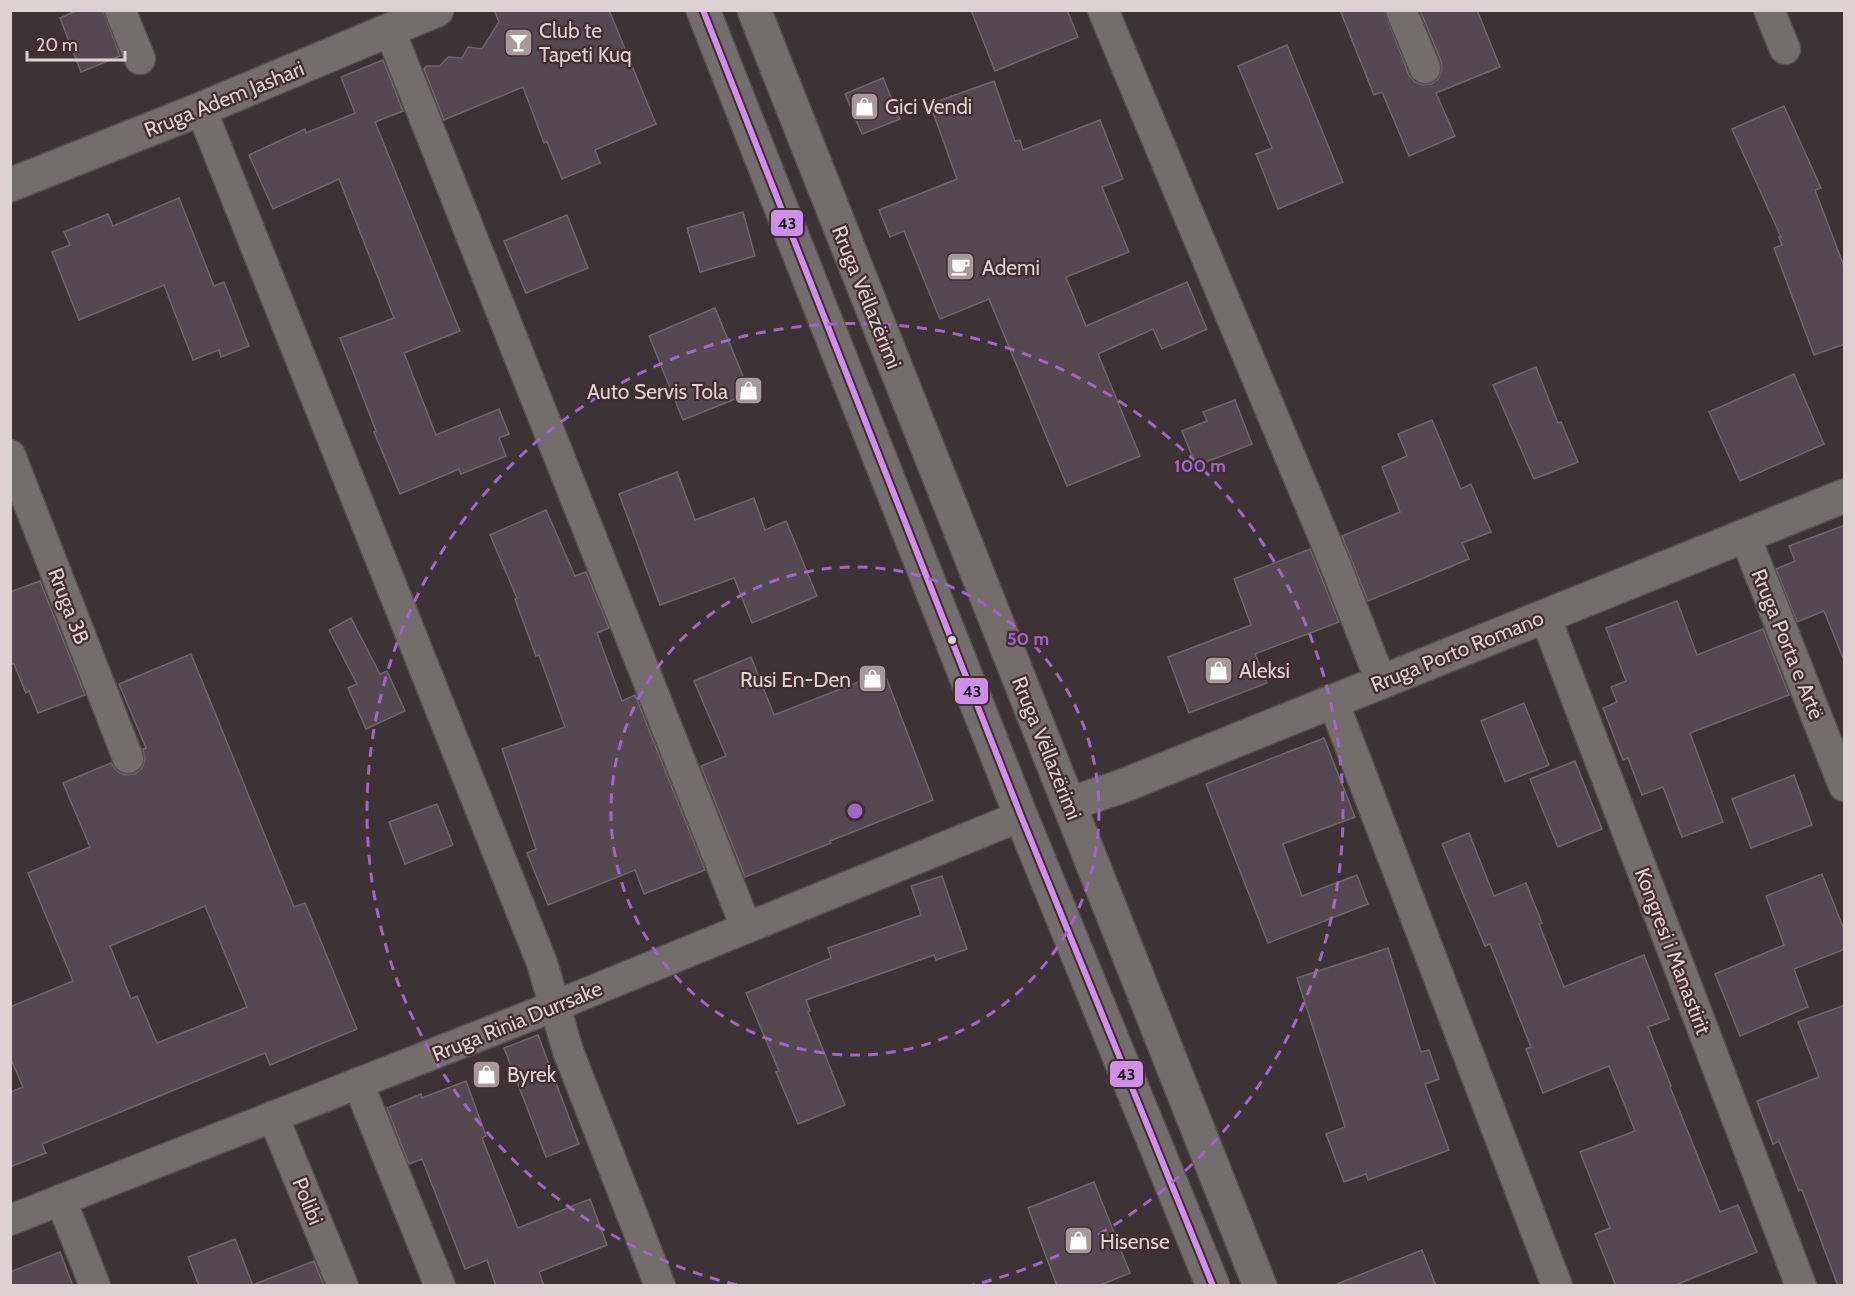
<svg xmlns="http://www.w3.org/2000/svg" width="1855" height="1296" viewBox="0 0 1855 1296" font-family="Cabin,sans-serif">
<rect width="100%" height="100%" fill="#3d3235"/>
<!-- building -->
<g fill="#564850" stroke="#6f666a" stroke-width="1.5" fill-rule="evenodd">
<polygon points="78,10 103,10 120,56 81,72 60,18"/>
<polygon points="494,10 609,10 656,124 595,150 600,163 562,179 547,142 544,143 523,87 444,120 424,69 426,66 440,66 448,57 462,58 468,47 482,49 499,22"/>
<polygon points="971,10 1067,10 1078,37 995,71"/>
<polygon points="1340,10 1384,10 1409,75 1415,82 1423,85 1431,84 1438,79 1442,70 1441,61 1420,10 1477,10 1500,67 1436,93 1455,136 1409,156 1382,92 1374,95"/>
<polygon points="1287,45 1343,182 1278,209 1256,154 1272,148 1238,66"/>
<polygon points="383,60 403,111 375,122 460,331 404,353 436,435 499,409 509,434 499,438 506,456 461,474 459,469 400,494 374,432 376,431 340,338 394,318 339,179 273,209 249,155 305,129 306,133 355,113 341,77"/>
<polygon points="883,78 900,119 862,134 845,94"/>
<polygon points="994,81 1015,141 1020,140 1023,150 1100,120 1123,179 1102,187 1129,252 1066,277 1086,326 1187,282 1207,329 1162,349 1153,329 1098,354 1140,456 1067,486 989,299 940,319 904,231 890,237 879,210 957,179 930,104"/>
<polygon points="1784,106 1821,188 1815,190 1845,269 1845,344 1814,355 1774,248 1782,245 1779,237 1781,237 1732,129"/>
<polygon points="179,198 214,286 224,282 249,346 221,357 219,350 193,360 164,285 79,320 52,252 70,245 64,232 108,214 113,226"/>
<polygon points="743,212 755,256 700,272 687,228"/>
<polygon points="567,215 588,268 526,293 504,241"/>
<polygon points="715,308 750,393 683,420 649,336"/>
<polygon points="1536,367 1558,423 1561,422 1578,462 1534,479 1493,385"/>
<polygon points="1794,374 1824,444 1740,481 1709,412"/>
<polygon points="1235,400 1252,444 1196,466 1182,431 1207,421 1203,412"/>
<polygon points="1432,420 1461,489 1471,484 1491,532 1462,543 1469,559 1368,601 1342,536 1400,512 1382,467 1407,456 1398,434"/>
<polygon points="677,472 695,520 754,498 765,530 786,521 817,596 752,623 734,578 660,605 619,494"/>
<polygon points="546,510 575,576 586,572 609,628 597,633 622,701 635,695 705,870 644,894 635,870 548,905 527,853 536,849 502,749 565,727 539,655 536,656 515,599 517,598 490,535"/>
<polygon points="1845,525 1845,658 1843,658 1824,611 1797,622 1776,569 1795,561 1789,546"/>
<polygon points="1310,549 1339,622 1255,654 1267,683 1189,713 1168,657 1251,625 1234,579"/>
<polygon points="40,581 85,695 38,713 29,691 26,693 14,664 10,664 10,592"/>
<polygon points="1677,601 1697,655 1763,629 1789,695 1690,733 1723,822 1682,837 1663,787 1642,795 1628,758 1623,760 1603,708 1617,702 1611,687 1626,681 1606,628"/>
<polygon points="351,618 380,674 387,671 405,711 366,729 348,688 357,684 329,630"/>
<path d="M191,654L294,907L305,903L357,1029L270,1065L265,1053L42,1144L46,1153L10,1167V1092L23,1087L10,1057V1007L73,981L28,873L90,847L63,783L111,763L117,771L125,775L135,774L142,768L145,760L143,749L146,748L119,684ZM205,906L247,1007L157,1043L137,996L131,999L110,946Z"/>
<polygon points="751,657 774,715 884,672 933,800 830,841 831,843 745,877 701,766 726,756 694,681"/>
<polygon points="1524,703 1549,765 1505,782 1481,721"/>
<polygon points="1324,738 1355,817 1283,844 1302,896 1357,875 1368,904 1268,943 1206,784"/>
<polygon points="1575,761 1602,829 1558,847 1530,779"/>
<polygon points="1794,775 1812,825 1751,848 1732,799"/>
<polygon points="437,804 453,845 405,864 389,822"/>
<polygon points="1469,833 1494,896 1526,883 1542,923 1539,924 1564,987 1644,955 1669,1019 1648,1027 1671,1086 1670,1087 1720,1212 1738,1205 1757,1252 1673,1286 1616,1286 1595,1234 1610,1228 1580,1152 1635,1131 1609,1066 1543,1093 1526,1049 1531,1047 1490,944 1485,946 1442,844"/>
<polygon points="1822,874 1845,932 1845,949 1794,969 1808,1007 1740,1036 1715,974 1784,945 1766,896"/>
<polygon points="942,876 967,949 936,960 934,955 806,1000 810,1011 808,1012 845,1105 798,1124 776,1072 779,1071 746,993 831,958 828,948 921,915 911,886"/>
<polygon points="1388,948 1421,1052 1429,1050 1439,1079 1425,1084 1449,1150 1368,1180 1366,1174 1344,1182 1326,1134 1345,1127 1297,978"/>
<polygon points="1845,1005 1845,1286 1838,1286 1802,1190 1799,1191 1779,1141 1773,1144 1757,1101 1819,1077 1798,1022"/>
<polygon points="538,1035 579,1144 546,1157 504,1048"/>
<polygon points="466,1081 486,1136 482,1138 518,1228 590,1199 607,1245 539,1272 544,1286 496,1286 487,1260 465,1269 422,1159 409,1164 387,1108 421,1094 422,1098"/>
<polygon points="1094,1182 1130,1273 1098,1286 1057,1286 1028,1208"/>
<polygon points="235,1239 253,1286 199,1286 188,1257"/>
<polygon points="1422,1250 1436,1286 1337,1286 1337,1284"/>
<polygon points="60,1252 73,1286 10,1286 10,1272"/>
<polygon points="314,1261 324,1286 255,1286 255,1284"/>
</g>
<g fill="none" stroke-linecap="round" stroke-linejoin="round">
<defs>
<g id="minor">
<polyline points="120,10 140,59"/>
<polyline points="1103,10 1335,564 1381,682"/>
<polyline points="1401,10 1425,68"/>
<polyline points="1769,10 1785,49"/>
<polyline points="390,31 746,927"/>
<polyline points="201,109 542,963 568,1051 660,1286"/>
<polyline points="10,455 128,758"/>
<polyline points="1745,536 1844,786"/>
<polyline points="1545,616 1801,1286"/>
<polyline points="1333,701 1557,1286"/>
<polyline points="358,1083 440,1286"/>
<polyline points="273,1116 343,1286"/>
<polyline points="61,1200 95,1286"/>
<polyline points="10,1220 555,1006 1021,816"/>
</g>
<g id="tertiary">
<polyline points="10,185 201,109 437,10"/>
<polyline points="1069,804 1120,787 1844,496"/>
</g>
<g id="secondary">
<polyline points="703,10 1021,816 1213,1286"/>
<polyline points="754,10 1260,1286"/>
</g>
</defs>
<!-- minor casing -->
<use href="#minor" stroke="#584e51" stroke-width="33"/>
<!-- tertiary casing -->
<use href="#tertiary" stroke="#584e51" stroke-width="36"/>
<!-- secondary casing -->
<use href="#secondary" stroke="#584e51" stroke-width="36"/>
<!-- minor -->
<use href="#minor" stroke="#756c6e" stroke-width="30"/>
<!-- tertiary -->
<use href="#tertiary" stroke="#756c6e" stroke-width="33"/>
<!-- secondary -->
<use href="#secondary" stroke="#756c6e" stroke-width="33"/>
<defs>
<polyline id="bus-1" points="703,10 1021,816 1213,1286"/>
</defs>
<!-- bus-1 casing -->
<use href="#bus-1" stroke="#422d32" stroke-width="10"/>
<!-- bus-1 -->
<use href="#bus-1" stroke="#ce8fe9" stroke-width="6"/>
</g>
<!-- distance rings -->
<g fill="none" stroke="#9e66c6" stroke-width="3" stroke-dasharray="10 8">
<circle cx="855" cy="811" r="244"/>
<path d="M737 1285A488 488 0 1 1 973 1285"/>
</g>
<!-- icons -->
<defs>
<symbol id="bar-square" viewBox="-11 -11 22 22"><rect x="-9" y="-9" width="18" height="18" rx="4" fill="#a6999c" stroke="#422d32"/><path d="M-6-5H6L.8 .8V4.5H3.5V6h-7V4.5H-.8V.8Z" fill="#fff"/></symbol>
<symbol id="shop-square" viewBox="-11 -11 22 22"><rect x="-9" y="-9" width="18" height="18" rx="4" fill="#a6999c" stroke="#422d32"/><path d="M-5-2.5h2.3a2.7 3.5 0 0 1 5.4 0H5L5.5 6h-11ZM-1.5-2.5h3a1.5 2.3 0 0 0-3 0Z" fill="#fff"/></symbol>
<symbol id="cafe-square" viewBox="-11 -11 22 22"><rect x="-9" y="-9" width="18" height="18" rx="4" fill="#a6999c" stroke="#422d32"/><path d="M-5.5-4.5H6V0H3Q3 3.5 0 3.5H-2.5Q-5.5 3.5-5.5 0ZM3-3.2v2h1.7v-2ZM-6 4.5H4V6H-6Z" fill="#fff"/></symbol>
</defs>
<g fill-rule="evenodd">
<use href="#bar-square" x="502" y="26" width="33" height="33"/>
<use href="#shop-square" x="848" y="90" width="33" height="33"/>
<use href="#cafe-square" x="944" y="250" width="33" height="33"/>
<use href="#shop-square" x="732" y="374" width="33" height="33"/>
<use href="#shop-square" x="1202" y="654" width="33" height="33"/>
<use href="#shop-square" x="856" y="662" width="33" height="33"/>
<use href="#shop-square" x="470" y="1058" width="33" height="33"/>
<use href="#shop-square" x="1062" y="1224" width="33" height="33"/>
</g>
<!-- markers -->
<circle fill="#ded1d3" stroke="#422d32" stroke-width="2" cx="952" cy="640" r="5"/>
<g text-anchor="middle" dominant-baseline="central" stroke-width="4.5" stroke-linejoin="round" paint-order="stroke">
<!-- poi labels -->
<g font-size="21" fill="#ded1d3" stroke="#422d32" text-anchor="start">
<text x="539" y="30">Club te<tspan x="539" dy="24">Tapeti Kuq</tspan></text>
<text x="885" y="106">Gici Vendi</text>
<text x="982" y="267">Ademi</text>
<text x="728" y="391" text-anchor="end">Auto Servis Tola</text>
<text x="1239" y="670">Aleksi</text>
<text x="851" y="679" text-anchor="end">Rusi En-Den</text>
<text x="507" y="1074">Byrek</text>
<text x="1100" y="1241">Hisense</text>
</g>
<!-- street labels -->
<g font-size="21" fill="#ded1d3" stroke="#422d32">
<text transform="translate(224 99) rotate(-22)">Rruga Adem Jashari</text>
<text transform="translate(867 297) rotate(68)">Rruga Vëllazërimi</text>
<text transform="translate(69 606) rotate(69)">Rruga 3B</text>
<text transform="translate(1788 644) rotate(68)">Rruga Porta e Artë</text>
<text transform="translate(1457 651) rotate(-22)">Rruga Porto Romano</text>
<text transform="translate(1047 748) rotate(68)">Rruga Vëllazërimi</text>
<text transform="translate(1673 951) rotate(69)">Kongresi i Manastirit</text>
<text transform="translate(517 1021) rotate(-22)">Rruga Rinia Durrsake</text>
<text transform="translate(308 1201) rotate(68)">Polibi</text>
</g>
</g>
<circle cx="855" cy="811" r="9" fill="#9e66c6" stroke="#422d32" stroke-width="3"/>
<g font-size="18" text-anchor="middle" font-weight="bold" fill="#9e66c6" stroke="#422d32" stroke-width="4.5" stroke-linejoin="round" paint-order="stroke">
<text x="1200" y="472">100 m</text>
<text x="1028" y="645">50 m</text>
</g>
<g stroke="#422d32" stroke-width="2">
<rect x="770" y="209" width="34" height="28" rx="6" fill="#ce8fe9"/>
<rect x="954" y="677" width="35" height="28" rx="6" fill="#ce8fe9"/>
<rect x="1109" y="1060" width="35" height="28" rx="6" fill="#ce8fe9"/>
</g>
<g font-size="16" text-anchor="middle" font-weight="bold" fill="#111">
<text x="787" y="229">43</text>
<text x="972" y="697">43</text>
<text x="1126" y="1080">43</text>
</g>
<!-- border -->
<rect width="1855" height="1296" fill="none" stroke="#ded1d3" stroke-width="24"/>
<!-- scale -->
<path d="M27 51v9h98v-9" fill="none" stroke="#ded1d3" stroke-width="3"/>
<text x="36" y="51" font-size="18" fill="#ded1d3" stroke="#422d32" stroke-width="4.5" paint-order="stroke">20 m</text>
</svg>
